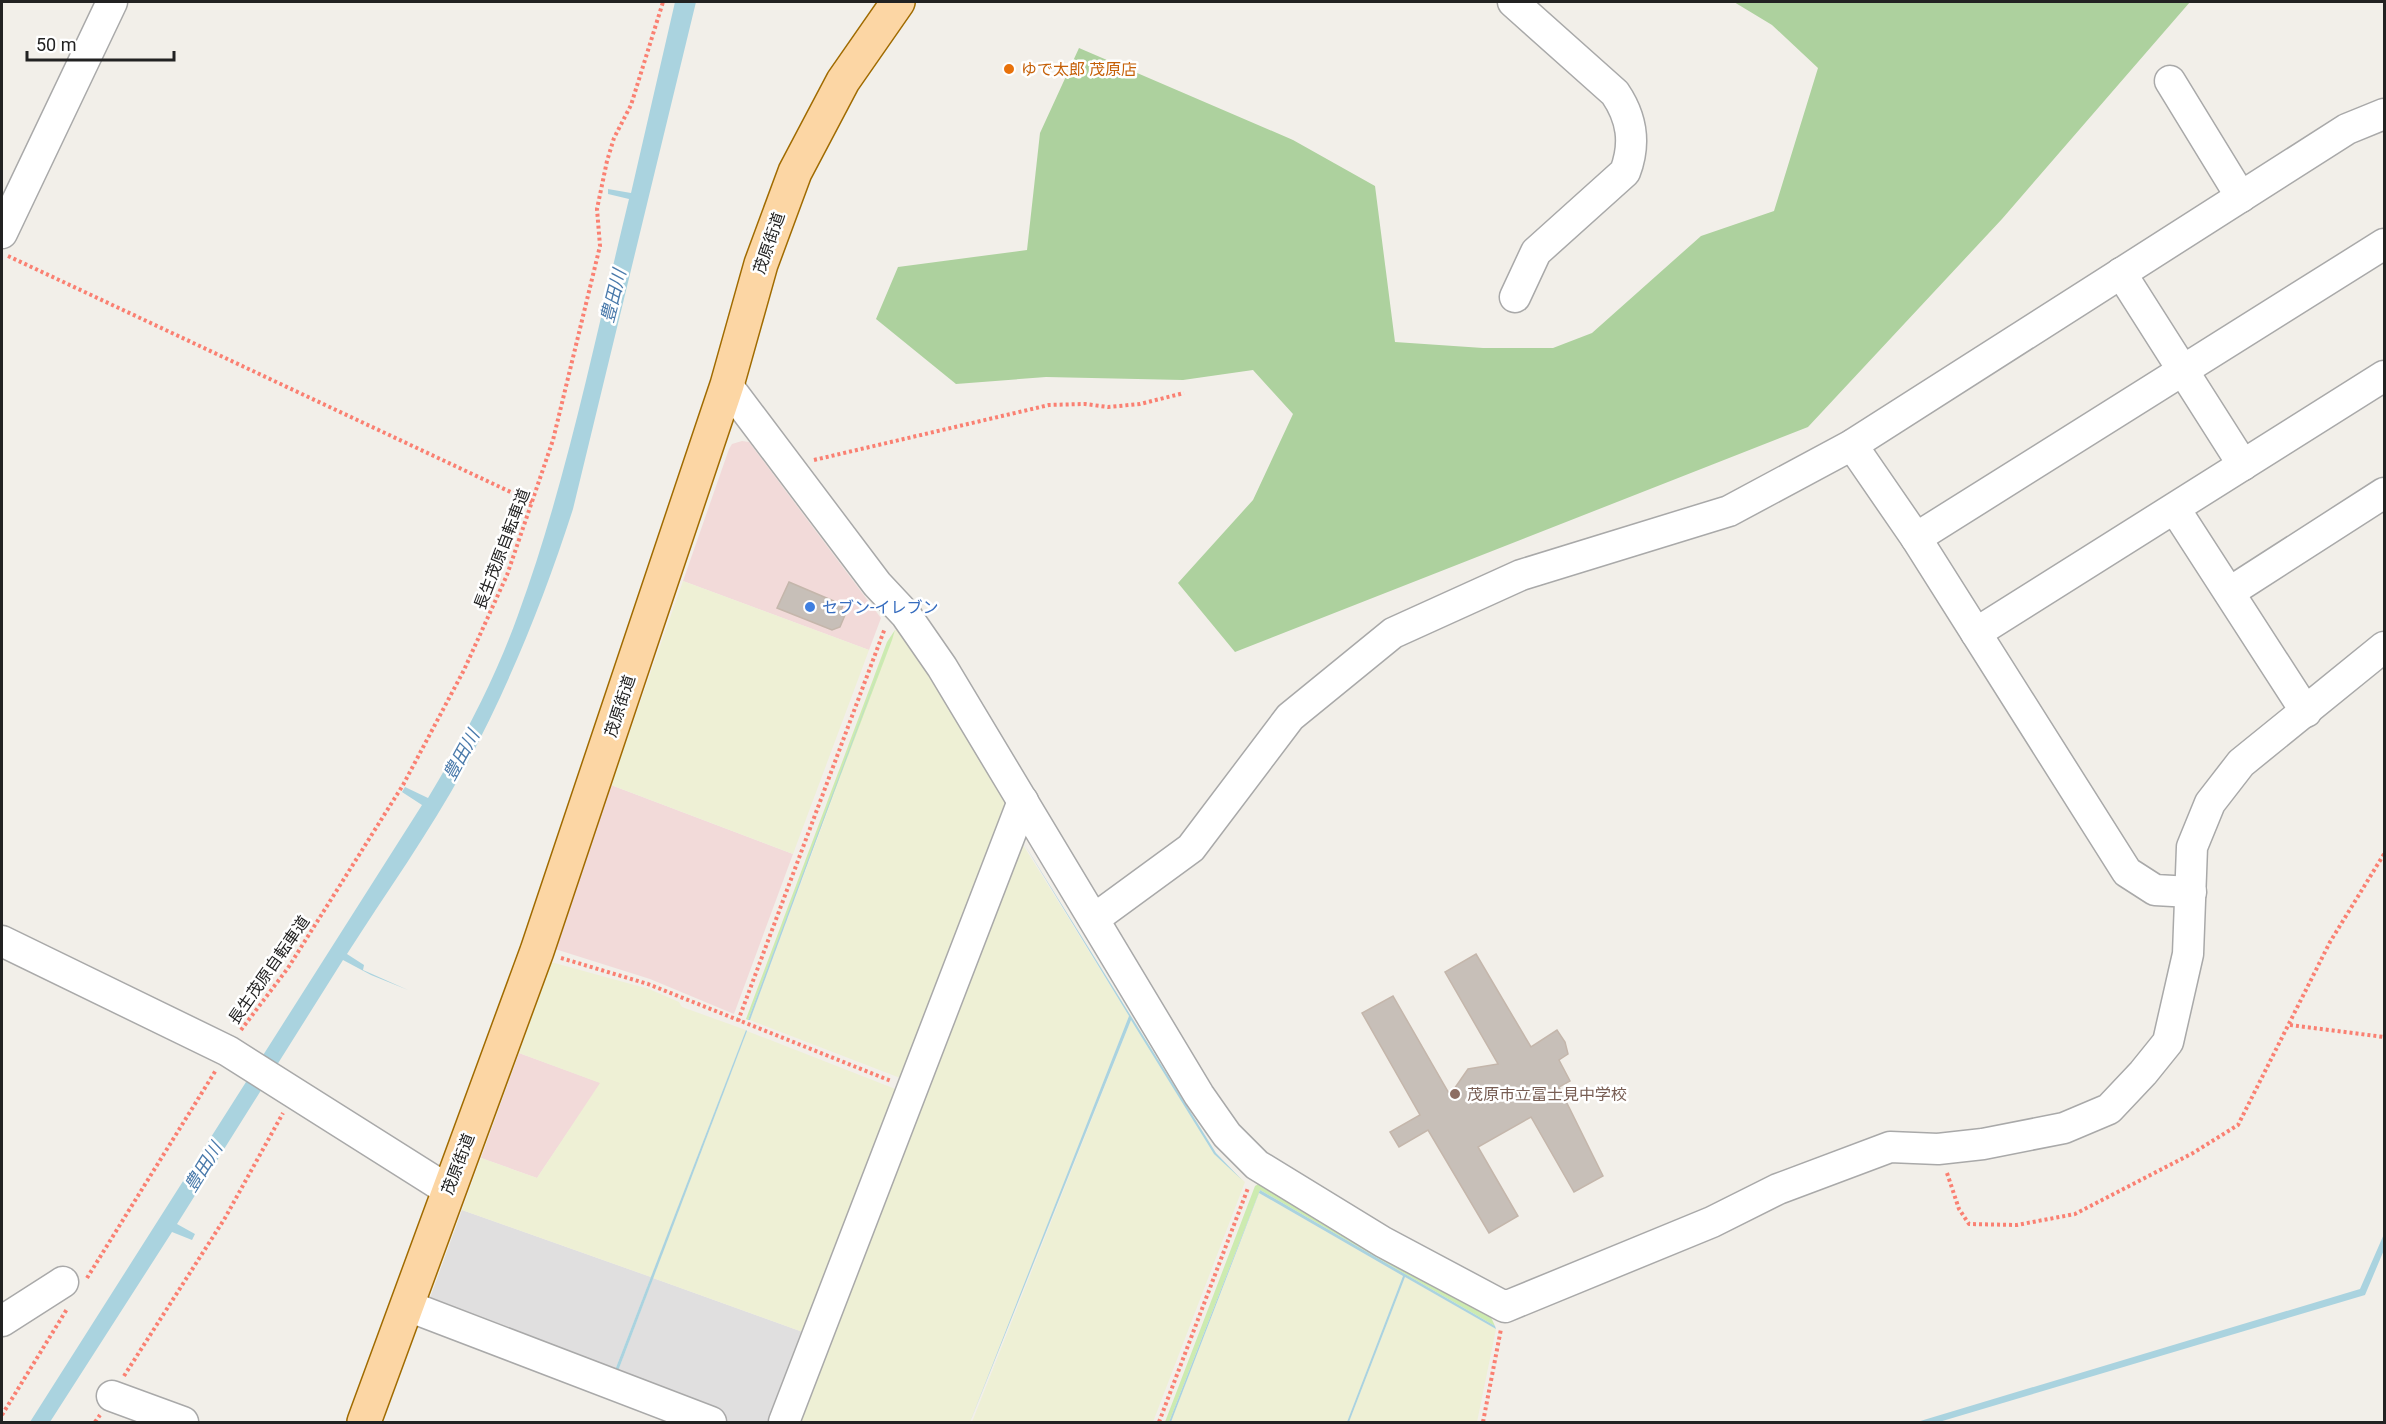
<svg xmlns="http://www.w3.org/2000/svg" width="2386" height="1424" viewBox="0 0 2386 1424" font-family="Roboto,'Noto Sans JP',sans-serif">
<rect width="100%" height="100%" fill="#f2efe9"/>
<!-- residential -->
<g fill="#e0dfdf">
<polygon points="462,1210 651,1277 612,1378 427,1306"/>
<polygon points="653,1278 811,1335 777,1422 730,1422 615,1379"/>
</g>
<!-- commercial -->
<g fill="#f2dad9">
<polygon points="742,441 749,442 881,618 869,650 683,581 729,449 732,444"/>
<polygon points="611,785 793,854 734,1014 650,979 555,949"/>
<polygon points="519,1053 601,1083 537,1178 481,1158"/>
</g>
<!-- farmland -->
<g fill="#eef0d5">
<polygon points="683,581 869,650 793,854 611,785"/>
<polygon points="899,629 904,632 1009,797 908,1081 750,1020 895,630"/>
<polygon points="1020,840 1129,1016 970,1422 794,1422"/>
<polygon points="551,962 649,989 679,1002 682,1007 746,1030 651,1277 462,1210 481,1158 537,1178 600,1083 519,1053"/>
<polygon points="1131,1020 1214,1154 1245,1182 1153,1422 972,1422"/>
<polygon points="747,1031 903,1092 811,1335 653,1278"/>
<polygon points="1259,1193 1403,1276 1347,1422 1171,1422"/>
<polygon points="1405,1277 1496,1329 1477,1422 1349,1422"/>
</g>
<!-- grass -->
<g fill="#cdebb0">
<polygon points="895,630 892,640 748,1020 746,1019 887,642"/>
<polygon points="1263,1181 1489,1313 1495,1326 1260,1190 1169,1422 1165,1422 1255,1186"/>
</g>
<!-- forest -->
<polygon fill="#add19e" points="1734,2 2190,2 2002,219 1808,427 1235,652 1178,583 1253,500 1293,414 1253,370 1183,380 1046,377 956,384 876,319 898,267 1027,250 1040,133 1079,48 1293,140 1375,186 1395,342 1483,348 1553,348 1592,333 1701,236 1774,211 1818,68 1772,25"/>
<!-- water -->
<g fill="#aad3df">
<path d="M675,2H696L573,509C544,599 509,686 464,769C429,833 386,893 347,954L364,965L363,970L408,990L371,975L343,960L177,1224L195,1234L192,1240L172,1232L50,1422H30L422,805L402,792L405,787L428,798C463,740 495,679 518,615C567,481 595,338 629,199L608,194V189L631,193Z"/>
<polygon points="890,640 750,1020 748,1020"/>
<polygon points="1021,839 1216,1153 1242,1180 1214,1154 1131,1020 970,1422 1129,1016"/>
<polygon points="746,1030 747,1031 615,1379 612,1378"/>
<polygon points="1260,1190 1495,1326 1496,1329 1405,1277 1349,1422 1347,1422 1403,1276 1259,1193 1171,1422 1169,1422"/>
<polygon points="2384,1234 2384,1250 2365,1295 1939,1422 1917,1422 2360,1289"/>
</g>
<!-- building -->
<g fill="#c7bfb8" stroke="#c4b6ab" stroke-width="1.5">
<polygon points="789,582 843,605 840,614 845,615 840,627 832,630 777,608"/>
<polygon points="1476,954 1531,1047 1557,1030 1565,1042 1568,1054 1559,1060 1570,1081 1559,1087 1603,1176 1574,1192 1531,1117 1478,1147 1518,1216 1489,1233 1428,1130 1399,1147 1390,1132 1420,1115 1362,1013 1393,996 1450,1095 1468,1069 1498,1064 1445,972"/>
</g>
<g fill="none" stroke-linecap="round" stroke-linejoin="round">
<defs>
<g id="minor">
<path d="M1513,2L1615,93C1632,118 1636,143 1625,172L1536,252L1515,297"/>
<polyline points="2170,81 2241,197"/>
<polyline points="2,233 112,2"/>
<polyline points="2121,273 2243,465"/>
<polyline points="727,385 877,584 906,615 942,667 1199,1095 1227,1135 1257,1165 1383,1242 1505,1307 1712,1222 1778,1189 1890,1147 1938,1149 1983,1144 2064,1128 2109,1109 2143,1073 2168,1042 2188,954 2192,847 2210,803 2241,763 2384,647"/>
<polyline points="1852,445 1916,538 2127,872 2155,890 2191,892"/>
<polyline points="2175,509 2306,712"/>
<polyline points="1916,538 2384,244"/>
<polyline points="2230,592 2384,493"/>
<polyline points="1976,633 2384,376"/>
<polyline points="1094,919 1191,848 1290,717 1393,633 1521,575 1729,511 1852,445 2347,129 2384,114"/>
<polyline points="2,941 228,1051 448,1190"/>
<polyline points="408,1306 711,1422"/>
<polyline points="2,1321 63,1282"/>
<polyline points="112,1396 183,1422"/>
<polyline points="784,1422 1023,801"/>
</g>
<polyline id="major" points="364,1422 537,951 727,385 761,264 795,172 843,81 898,2"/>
</defs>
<!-- minor casing -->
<use href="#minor" stroke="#a9a9a9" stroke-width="33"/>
<!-- major casing -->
<use href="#major" stroke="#a06b00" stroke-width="36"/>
<!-- path -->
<g stroke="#fa8072" stroke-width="4" stroke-dasharray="3 3" stroke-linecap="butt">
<polyline points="8,256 534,503"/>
<polyline points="814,460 1049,405 1085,404 1108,407 1140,404 1184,393"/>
<polyline points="561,958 648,984 891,1081"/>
<polyline points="738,1021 885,628"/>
<polyline points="2290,1025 2384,1037"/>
<polyline points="241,1030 288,968 403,785 464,670 507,575 553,440 600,246 597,209 607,161 614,138 631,105 663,2"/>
<polyline points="1947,1173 1959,1209 1969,1224 2017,1225 2075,1214 2193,1153 2238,1125 2330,942 2384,854"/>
<polyline points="87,1278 216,1070"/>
<polyline points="124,1376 225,1218 283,1113"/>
<polyline points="2,1415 67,1309"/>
<polyline points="95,1422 100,1415"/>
<polyline points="1159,1422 1248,1188"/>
<polyline points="1483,1422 1501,1329"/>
</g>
<!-- minor -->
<use href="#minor" stroke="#fff" stroke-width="30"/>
<!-- major -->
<use href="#major" stroke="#fcd6a4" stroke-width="33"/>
</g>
<!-- markers -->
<circle fill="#e8710a" stroke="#fff" stroke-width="2" cx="1009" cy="69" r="6"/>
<circle fill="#3f7fe0" stroke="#fff" stroke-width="2" cx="810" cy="607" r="6"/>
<circle fill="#8d6e63" stroke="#fff" stroke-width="2" cx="1455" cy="1094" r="6"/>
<g text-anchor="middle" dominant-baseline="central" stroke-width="5" stroke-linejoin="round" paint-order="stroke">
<!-- food labels -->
<g font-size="16" fill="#c56008" stroke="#fff" text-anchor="start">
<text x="1021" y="69">ゆで太郎 茂原店</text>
</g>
<!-- street labels -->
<g font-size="16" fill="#222" stroke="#fff">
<text transform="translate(769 243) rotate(-71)">茂原街道</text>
<text transform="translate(502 549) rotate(-69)">長生茂原自転車道</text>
<text transform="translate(620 706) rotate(-72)">茂原街道</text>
<text transform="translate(269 970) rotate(-55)">長生茂原自転車道</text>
<text transform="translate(458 1164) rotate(-69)">茂原街道</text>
</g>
<!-- shop labels -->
<g font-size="16" fill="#366cbe" stroke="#fff" text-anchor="start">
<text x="822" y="607">セブン-イレブン</text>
</g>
<!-- education labels -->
<g font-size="16" fill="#785e54" stroke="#fff" text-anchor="start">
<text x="1467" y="1094">茂原市立冨士見中学校</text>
</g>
<!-- water labels -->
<g font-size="18" font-style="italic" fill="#4a7aab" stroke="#fff">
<text transform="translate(613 296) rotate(-76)">豊田川</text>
<text transform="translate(461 755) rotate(-61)">豊田川</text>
<text transform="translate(203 1167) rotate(-58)">豊田川</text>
</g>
</g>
<!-- border -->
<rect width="2386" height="1424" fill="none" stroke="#222222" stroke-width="6"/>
<!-- scale -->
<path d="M27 51v9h147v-9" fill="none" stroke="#222222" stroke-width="3"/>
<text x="36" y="51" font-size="18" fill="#222222" stroke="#ffffff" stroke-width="4.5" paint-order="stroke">50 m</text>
</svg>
